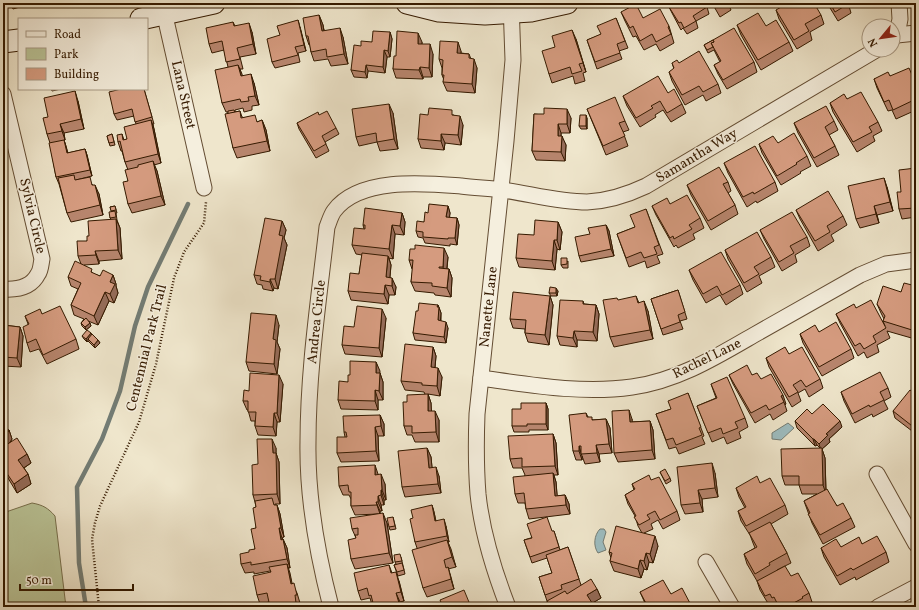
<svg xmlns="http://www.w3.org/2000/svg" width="919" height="610" viewBox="0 0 919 610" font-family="Vollkorn,serif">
<rect width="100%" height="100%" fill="#efe6cc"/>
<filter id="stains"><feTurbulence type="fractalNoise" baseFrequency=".005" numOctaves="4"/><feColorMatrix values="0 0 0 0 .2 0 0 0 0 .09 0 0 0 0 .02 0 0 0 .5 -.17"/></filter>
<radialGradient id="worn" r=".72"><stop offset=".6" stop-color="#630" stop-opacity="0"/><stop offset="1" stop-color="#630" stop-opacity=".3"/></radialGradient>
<!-- green -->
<path fill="#bac497" stroke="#786f4c" d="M32,503C43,505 48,508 55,516L66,607H3V513Z"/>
<!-- water -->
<g fill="#9dbdc1" stroke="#737c74">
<polygon points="788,423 794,428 781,440 772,439 772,433"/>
<path d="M600,529H604L606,532L603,542L606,550L598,553C593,546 594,535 600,529Z"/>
</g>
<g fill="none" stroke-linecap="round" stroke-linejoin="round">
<!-- stream -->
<polyline stroke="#737c74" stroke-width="4.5" points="86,607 79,563 77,487 102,439 120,391 135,326 148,287 188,204"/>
<defs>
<g id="street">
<polyline points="162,3 204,188"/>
<polyline points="897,35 900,19 899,3"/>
<polyline points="893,38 897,35 916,33"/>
<path d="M3,94L42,259C41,263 41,270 38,274C31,288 17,290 3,289"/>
<path d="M481,378C531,385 582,394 632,387C677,381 716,357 754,335C790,315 825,295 860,275L886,264L916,260"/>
<polyline points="877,474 916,544"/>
<polyline points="706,562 732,607"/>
<path d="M331,607C317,553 307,498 308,442C308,370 319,298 327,227C329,222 331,215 334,211C359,177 424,183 461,186C475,188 489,188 503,190C531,194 559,202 587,202C609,201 627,195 646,186L876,50"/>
<path d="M508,607C494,571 482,533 478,494C476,468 476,441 477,414L506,141L513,60L511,3"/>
<polyline points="878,607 916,587"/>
</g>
<g id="secondary">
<polyline points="407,3 439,11 485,14 531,11 567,3"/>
<polyline points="141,19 214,3"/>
<polyline points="3,42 19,40"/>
</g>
</defs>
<!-- street casing -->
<use href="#street" stroke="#644d33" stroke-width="17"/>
<!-- secondary casing -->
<use href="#secondary" stroke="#351a00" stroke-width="23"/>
<!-- path -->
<polyline stroke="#351a00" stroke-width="2.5" stroke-dasharray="1 2" stroke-linecap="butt" points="99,607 92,539 95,523 100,506 139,422 156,364 174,278 184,252 204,223 206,202"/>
<!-- street -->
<use href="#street" stroke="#f5efde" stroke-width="15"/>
<!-- secondary -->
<use href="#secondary" stroke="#f5efde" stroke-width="21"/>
</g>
<!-- wall -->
<g fill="#b7856d" stroke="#351a00">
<polygon points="10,3 33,3 13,9"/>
<polygon points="712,3 728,3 731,10 720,17"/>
<polygon points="827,3 859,3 860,4 854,7 852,4 849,6 851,13 838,21"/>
<polygon points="669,7 707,7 709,14 696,21 698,28 687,34 683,28 681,30 672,13"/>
<polygon points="776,10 821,15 824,24 810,32 812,40 797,49 779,19"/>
<polygon points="621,12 643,18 669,26 674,43 660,51 656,44 644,50 636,36 633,37 625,21"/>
<polygon points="319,15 323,25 324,30 343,37 348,64 331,66 328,59 314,61 311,52 310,45 309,45 306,36"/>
<polygon points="616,18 628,48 619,51 622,59 597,69 587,40 600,35"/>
<polygon points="233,22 235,26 252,32 256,54 240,57 243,69 240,69 242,76 254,83 259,105 252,106 252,110 244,112 243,108 235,110 235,112 240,111 242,117 257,122 262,120 266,130 270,151 237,158 233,148 228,112 226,112 222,103 228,67 224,50 212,53 209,44"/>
<polygon points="737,25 789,42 793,51 761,70 741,35"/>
<polygon points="300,27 306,51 298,53 300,62 275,68 272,62 280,35"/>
<polygon points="390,32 392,39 390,57 387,57 385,73 368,71 367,78 354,77 351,70 361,46 372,42"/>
<polygon points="576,39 586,72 583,73 585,81 575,84 573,76 552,83 549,74 555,47"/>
<polygon points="713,40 754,62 757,72 727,89 718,74 714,65 720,62 714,50 708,53 704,45"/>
<polygon points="422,42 422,44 433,54 432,77 423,77 423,79 396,78 393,69 396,56"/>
<polygon points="461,51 461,53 469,54 471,59 477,68 475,93 447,91 443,82 444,80 442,75 442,68 439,59"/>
<polygon points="672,63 718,84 721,93 706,101 703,95 685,105 672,81 669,72 674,69"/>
<polygon points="890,76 916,84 916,110 896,119 892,110 888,111 877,88 874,79"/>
<polygon points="51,89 61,89 52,91"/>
<polygon points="121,89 144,89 154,124 153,124 154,129 161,163 154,165 157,171 165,205 132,213 128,204 128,170 125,162 122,151 121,151 118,142 122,134 124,140 127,139 136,124 134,116 117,120 114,114"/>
<polygon points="668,93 682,104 686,113 671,122 663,110 655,115 656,117 640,127 627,106 623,96"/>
<polygon points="847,99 878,122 882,131 873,136 875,141 857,152 833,112 830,103"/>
<polygon points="78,101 84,129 64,133 65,140 64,140 68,153 85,149 87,155 92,176 76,180 93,185 99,194 103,215 71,222 67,213 59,184 56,177 50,143 47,134 48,117"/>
<polygon points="587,109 625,121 629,130 623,132 628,146 606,155"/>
<polygon points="393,113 398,149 380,151 377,142 359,146 356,137"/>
<polygon points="534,114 571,118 570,133 561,133 561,136 566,145 565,161 536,160 532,151"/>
<polygon points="319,115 336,128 339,134 325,142 329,151 316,158 299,129 297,123"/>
<polygon points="428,115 454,115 463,125 461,145 445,143 444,150 421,148 418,139"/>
<polygon points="587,118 587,129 581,129 579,126"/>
<polygon points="834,121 838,130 829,135 835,146 839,155 817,167 798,133 794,123"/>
<polygon points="112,134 115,145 110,146 107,136"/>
<polygon points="778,143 807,156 811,166 800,172 801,173 781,185 762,153 759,144"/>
<polygon points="724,163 775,182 778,191 757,203 756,201 747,207 728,173"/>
<polygon points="916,168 916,217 902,219 899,209 901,192"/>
<polygon points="728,182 731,191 728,193 735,205 738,214 711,230 691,195 687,185"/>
<polygon points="887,187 893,211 877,215 879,223 860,228 856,219"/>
<polygon points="670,204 700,218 704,228 693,234 695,239 678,248 676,245 674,247 656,215 652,206"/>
<polygon points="115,206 117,213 116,213 117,220 120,228 122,259 99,261 99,264 84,265 94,274 100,276 113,275 116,284 116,286 118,293 114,303 109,301 98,325 88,321 90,323 91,326 86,330 82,326 81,323 84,319 74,315 71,305 78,289 71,286 68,277 81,264 78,256 87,241 89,236 111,219 110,218 112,212 110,207"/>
<polygon points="448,206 450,213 449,218 457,218 459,225 457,245 450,244 450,246 425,243 423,238 418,237 416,231 424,222 428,213"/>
<polygon points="646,209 663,254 657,256 660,263 647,268 645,261 629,267 617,234 635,227"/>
<polygon points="796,210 843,216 847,225 831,235 834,241 818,251 800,219"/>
<polygon points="402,213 405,222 404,235 395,234 393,259 389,258 391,265 390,277 396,287 395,295 389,295 388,304 351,300 348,291 359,274 362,255 356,254 352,245 364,229 363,225"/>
<polygon points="282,221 286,230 284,238 287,245 278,289 274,288 273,291 263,289 262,285 257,284 254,275"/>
<polygon points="558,222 562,232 560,250 557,249 555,270 519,267 516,258 534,235"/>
<polygon points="606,225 609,231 614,256 581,262 579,256 590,234"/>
<polygon points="760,230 807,237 810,246 795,255 797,262 782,271 764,239"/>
<polygon points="725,250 771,257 775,267 759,276 762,283 747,292 728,259"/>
<polygon points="448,257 447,269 449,269 452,278 451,297 435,295 434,293 415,291 411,282 413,269 412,269 409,260"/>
<polygon points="568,261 568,268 563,268 561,265"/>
<polygon points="689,270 740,285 743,294 726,305 720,295 706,303 693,280"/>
<polygon points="916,286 916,338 915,339 887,331 890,338 877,345 879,352 867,358 864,352 858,356 840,323 836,314 856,308 885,326 883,321 884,319 881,313 877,304 901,292"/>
<polygon points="678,290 687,319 680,321 683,329 663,335 651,299"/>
<polygon points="558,291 557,296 551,296 549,293"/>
<polygon points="550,296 553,305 549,345 528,342 525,333 525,329 513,328 510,319"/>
<polygon points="636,296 639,303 648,311 653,339 614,347 610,337"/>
<polygon points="583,301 584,304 596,305 599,314 597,341 577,340 577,347 560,345 557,336"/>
<polygon points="438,305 441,313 441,321 448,328 446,343 415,340 413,333 418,311"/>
<polygon points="42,314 76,339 79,349 47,364 39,349 30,352 27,343 28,324 25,316"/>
<polygon points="386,318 382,357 345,354 342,345 354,327"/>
<polygon points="3,324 3,325 20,327 23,336 21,367 3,366"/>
<polygon points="279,325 277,342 280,349 277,374 249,371 246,362"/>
<polygon points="819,332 851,349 854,358 822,376 803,343 800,334"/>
<polygon points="91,333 92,335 98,340 100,343 95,348 88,341 87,342 84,339 82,336"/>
<polygon points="433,347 436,356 435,368 442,377 440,396 428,394 431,403 431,411 439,420 439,442 415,442 412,435 407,435 404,426 407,402 425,394 424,392 405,390 401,381"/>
<polygon points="789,354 820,379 823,388 809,397 805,389 798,393 801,401 792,407 769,367 766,358"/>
<polygon points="376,362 383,382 383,400 378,400 378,410 341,409 338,400 348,382 350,375"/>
<polygon points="729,375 752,375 761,379 786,404 785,405 787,411 773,420 770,414 755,423 733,384"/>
<polygon points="283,384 280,422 277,422 276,436 258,435 255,426 255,421 251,421 248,410 247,410 243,401 249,391"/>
<polygon points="711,384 745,418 748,427 739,432 741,438 727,444 724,437 712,442 697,406 716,398"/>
<polygon points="888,388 891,397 884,401 888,409 873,417 872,414 855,423 844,401 841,392"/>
<polygon points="688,393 704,436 702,437 705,444 679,454 676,447 669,449 656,414 671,409"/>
<polygon points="916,394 916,434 895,418 893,411"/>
<polygon points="546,403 548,409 548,430 529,430 529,432 514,432 512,426 521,409"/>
<polygon points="586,413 588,417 593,420 606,419 610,428 612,453 599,454 600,462 585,464 582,456 582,460 576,460 573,451"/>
<polygon points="812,414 842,427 829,439 830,442 822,449 825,458 826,490 837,506 851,518 855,527 823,544 812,523 804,501 817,494 802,494 799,485 785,485 782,476 820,448 817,445 815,446 797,428 795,421"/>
<polygon points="380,415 384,424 384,436 378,436 379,461 341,462 337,453 345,437 344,432"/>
<polygon points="632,419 632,422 650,421 653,430 655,459 618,462 614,453"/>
<polygon points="9,430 12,439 10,443 27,454 31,463 24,468 28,474 31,484 17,493 8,478 3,481"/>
<polygon points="553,434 556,443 558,475 554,475 556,482 557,496 565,495 569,504 570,514 529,519 526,509 525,503 518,503 515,494 525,475 522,468 513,468 510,459"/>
<polygon points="276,448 276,453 279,462 280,504 275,504 275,505 277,505 280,514 284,537 282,538 283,539 287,548 290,568 288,568 292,584 297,593 300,603 302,607 269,602 260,604 257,595 271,572 270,571 254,574 254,572 245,573 241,564 249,552 255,549 256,528 256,507 255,502 253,495 258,464"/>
<polygon points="427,448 431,457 432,468 439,476 441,493 405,497 402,487"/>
<polygon points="660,472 670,478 671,481 666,484"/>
<polygon points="715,473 718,497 702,499 703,512 685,514 681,505"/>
<polygon points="378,474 385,484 386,500 384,500 384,505 381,505 382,511 380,511 380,514 387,523 393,563 355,569 351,559 356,538 352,529 378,514 355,515 351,506 351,499 349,495 343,495 339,486"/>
<polygon points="651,480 677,511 680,520 663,529 658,520 651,524 653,529 644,533 658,546 653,563 649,562 647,570 644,569 641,578 614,571 610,561 611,558 609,552 642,533 638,526 635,516 628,504 625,495 634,490 632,484"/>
<polygon points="760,483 785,505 788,514 771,524 787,553 791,563 777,570 791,576 809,593 812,602 806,606 806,607 778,607 777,606 776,607 773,603 769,605 760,590 757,581 747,564 744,554 755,548 753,543 750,535 741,521 738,511 745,508 739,497 736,488"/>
<polygon points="432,505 434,512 436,521 446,526 449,542 448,542 456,567 448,569 454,589 427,597 423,588 417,548 415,542 413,518"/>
<polygon points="393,517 396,529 390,530 389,527"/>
<polygon points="554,531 560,550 568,547 581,585 597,589 601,598 592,603 594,606 600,607 549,607 539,577 552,573 547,558 532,563 524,540"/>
<polygon points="862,544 886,552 889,562 856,580 855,577 840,585 824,557 821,548 841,547"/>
<polygon points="401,557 405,574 398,576 394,565 396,564 395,562"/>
<polygon points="389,565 392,573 399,581 404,601 400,602 401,607 374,607 374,605 372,605 370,598 361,600 358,591"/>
<polygon points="640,592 671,594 692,607 647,607 644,601"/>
</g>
<!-- shaded-wall -->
<g fill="#956c59" stroke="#351a00">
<polygon points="319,15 323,25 325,40 322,31"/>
<polygon points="298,20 300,27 306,51 304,45"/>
<polygon points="249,23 252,32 256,54 253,44"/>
<polygon points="340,28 343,37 348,64 344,54"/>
<polygon points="572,30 576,39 586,72"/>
<polygon points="390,32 392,39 390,57 388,51"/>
<polygon points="418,33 422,42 421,53 418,44"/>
<polygon points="458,42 461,51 460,62 457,53"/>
<polygon points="430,44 433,54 432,77 429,68"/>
<polygon points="384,50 387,57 385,73 383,67"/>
<polygon points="474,59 477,68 475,93 472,84"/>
<polygon points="238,65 242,74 244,86 241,76"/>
<polygon points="366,65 368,71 367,78 365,72"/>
<polygon points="420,67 423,77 423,79 419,70"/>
<polygon points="251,74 254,83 259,105 255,96"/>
<polygon points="75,91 78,101 84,129 81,119"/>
<polygon points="389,104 393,113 398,149 394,139"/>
<polygon points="567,109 571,118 570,133 567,124"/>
<polygon points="586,115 587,118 587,129 586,126"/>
<polygon points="460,116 463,125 461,145 458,135"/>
<polygon points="151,120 154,129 161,163 158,154"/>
<polygon points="262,120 266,130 270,151 267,141"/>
<polygon points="60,124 64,133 65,140 62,131"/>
<polygon points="558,124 561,133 561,145 558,136"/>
<polygon points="441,134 445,143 444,150 441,141"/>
<polygon points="562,136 566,145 565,161 561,152"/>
<polygon points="64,140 66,146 69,159 67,153"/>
<polygon points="85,149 87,155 92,176 90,170"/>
<polygon points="153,161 157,171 165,205 161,196"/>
<polygon points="884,178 887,187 893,211 890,202"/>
<polygon points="95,185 99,194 103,215 100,205"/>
<polygon points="448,206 450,213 449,224 446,217"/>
<polygon points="874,206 877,215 879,223 876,214"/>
<polygon points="402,213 405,222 404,235 400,226"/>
<polygon points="457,218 459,225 457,245 455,238"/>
<polygon points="116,219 120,228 122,259 118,250"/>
<polygon points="282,221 286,230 284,238 287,245 278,289 275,279 279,235"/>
<polygon points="558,222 562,232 560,250 557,240"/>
<polygon points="392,225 395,234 393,259 389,249"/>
<polygon points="606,225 609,231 614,256 611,249"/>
<polygon points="554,240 557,249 555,270 552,261"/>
<polygon points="444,248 448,257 446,276 443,267"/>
<polygon points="95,251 99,261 99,264 96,255"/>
<polygon points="388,256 391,265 389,286 386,277"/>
<polygon points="449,269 452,278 451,297 447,288"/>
<polygon points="113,275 116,284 116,286 118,293 114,303 110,294 110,282"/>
<polygon points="392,278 396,287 395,295 392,286"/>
<polygon points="270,279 274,288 273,291 270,282"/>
<polygon points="385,285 389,295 388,304 384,294"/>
<polygon points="556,288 558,291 557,296 556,293"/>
<polygon points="105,292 109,301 98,325 94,316"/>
<polygon points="550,296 553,305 549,345 545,335"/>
<polygon points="644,301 648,311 653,339 650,330"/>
<polygon points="438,305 441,313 440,327 438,320"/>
<polygon points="596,305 599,314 597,341 593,332"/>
<polygon points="382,309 386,318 382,357 379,348"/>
<polygon points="276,315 279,325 277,342 280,349 277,374 274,364 273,339"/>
<polygon points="916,318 916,330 915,330 916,332 915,339 912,330"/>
<polygon points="446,322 448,328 446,343 444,337"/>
<polygon points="90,323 91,326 86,330 85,327"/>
<polygon points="20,327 23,336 21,367 17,358"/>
<polygon points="574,331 577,340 577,347 573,338"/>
<polygon points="91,333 92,336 88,339 88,341 87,342 86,339"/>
<polygon points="98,340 100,343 95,348 94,345"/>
<polygon points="433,347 436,356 434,377 431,367"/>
<polygon points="376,362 380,371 379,382 376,373"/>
<polygon points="438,368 442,377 440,396 437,386"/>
<polygon points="380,373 383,382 383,400 379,391"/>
<polygon points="279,375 283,384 280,422 277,413"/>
<polygon points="375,390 378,400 378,410 375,401"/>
<polygon points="428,394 431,403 432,420 428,411"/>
<polygon points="783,395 786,404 785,405 781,396"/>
<polygon points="546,403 548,409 548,430 546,424"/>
<polygon points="629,410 632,419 633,432 630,422"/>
<polygon points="435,411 439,420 439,442 436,432"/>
<polygon points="274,413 277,422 276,436 273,427"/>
<polygon points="380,415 384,424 384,436 381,426"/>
<polygon points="606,419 610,428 612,453 609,444"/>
<polygon points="650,421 653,430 655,459 652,450"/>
<polygon points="840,421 842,427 829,439 830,442 822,449 825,458 826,494 823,485 821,450 819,444 826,434"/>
<polygon points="375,427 378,436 379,461 376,451"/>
<polygon points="9,430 12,439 3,453 3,440"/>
<polygon points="553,434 556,443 558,475 555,466"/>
<polygon points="272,439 276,448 276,456 276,453 279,462 280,504 277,494 273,453"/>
<polygon points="813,439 814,439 817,445 815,446"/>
<polygon points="596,445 599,454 600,462 597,453"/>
<polygon points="579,446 582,456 582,460 579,451"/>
<polygon points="427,448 431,457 433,477 429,468"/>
<polygon points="27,454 31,463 22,469 18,460"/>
<polygon points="712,463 715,473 718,497 715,488"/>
<polygon points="375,465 378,474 379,484 375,475"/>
<polygon points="436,467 439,476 441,493 438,484"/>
<polygon points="4,469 8,478 3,481 3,470"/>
<polygon points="553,473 556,482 558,505 555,496"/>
<polygon points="28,474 31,484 17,493 14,484"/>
<polygon points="381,474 385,484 386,500 382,490"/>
<polygon points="381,490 384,500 384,505 381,495"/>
<polygon points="698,490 702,499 703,512 700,503"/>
<polygon points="565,495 569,504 570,514 566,505"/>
<polygon points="378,496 381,505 382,511 378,502"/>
<polygon points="376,502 380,511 380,514"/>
<polygon points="277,505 280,514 284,537 281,528"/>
<polygon points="432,505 434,512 437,527 435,521"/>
<polygon points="383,513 387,523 393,563 389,553"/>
<polygon points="444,519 446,526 449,542 447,536"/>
<polygon points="279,528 282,538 284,549 281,540"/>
<polygon points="655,536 658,546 653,563 650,554"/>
<polygon points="283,539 287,548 290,568 287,559"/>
<polygon points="447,540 451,549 456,567 452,557"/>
<polygon points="646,553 649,562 647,570 644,561"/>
<polygon points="640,560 644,569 641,578 638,569"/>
<polygon points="287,564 290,573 294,593 291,584"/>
<polygon points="448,567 451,577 454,589 451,579"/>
<polygon points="396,572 399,581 404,601 401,592"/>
<polygon points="597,589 601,598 591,604 587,595"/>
<polygon points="396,593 400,602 401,607 400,607 399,603"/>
</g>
<!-- building -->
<g fill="#d59b7f" stroke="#351a00">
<polygon points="676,3 705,3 707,7 693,16 696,21 684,28 681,22 679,23 669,7"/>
<polygon points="714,3 724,3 717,7"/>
<polygon points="788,3 814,3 821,15 805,24 809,31 794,40 776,10"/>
<polygon points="830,3 848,3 848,4 835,12"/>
<polygon points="636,4 643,18 660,9 669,26 668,27 671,34 656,42 652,34 640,41 633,26 630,28 621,12"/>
<polygon points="758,13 766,26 776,20 789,42 758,60 737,25"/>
<polygon points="319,15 322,31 340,28 344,54 327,57 326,49 311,52 308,36 306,36 303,18"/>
<polygon points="616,18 625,41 617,44 620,53 595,62 587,40 601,34 597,26"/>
<polygon points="298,20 304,45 295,47 298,55 272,62 267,39 280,35 277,26"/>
<polygon points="233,22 234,26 249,23 253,44 237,48 240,59 226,62 222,41 209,44 206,28"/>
<polygon points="734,28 754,62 723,80 714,65 721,61 711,43 714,42 713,40"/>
<polygon points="572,30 583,63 579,64 582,71 572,74 570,67 549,74 542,51 555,47 552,36"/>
<polygon points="373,31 390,32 388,51 384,50 383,67 366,65 365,72 351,70 354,45 361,46 361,41 372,42"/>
<polygon points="397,31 418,33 418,44 430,44 429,68 420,67 419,70 393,69 394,56 396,56"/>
<polygon points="713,40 714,42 711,43 713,47 707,50 704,45"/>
<polygon points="440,41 458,42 457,53 469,54 469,58 474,59 472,84 443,82 444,75 442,75 443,60 439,59"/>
<polygon points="699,51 718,84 703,92 699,86 682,95 669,72 674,68 672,63 677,60 679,63"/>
<polygon points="238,65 241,76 251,74 255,96 248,97 249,101 241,102 240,99 222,103 215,70"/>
<polygon points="909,68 916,84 916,99 893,110 889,100 884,102 874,79 888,72 890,76"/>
<polygon points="658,76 668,93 674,89 682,104 667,113 660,101 651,106 653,108 636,118 623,96"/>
<polygon points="121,89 144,89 152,117 135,122 132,109 114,114 109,92"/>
<polygon points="75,91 81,119 60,124 62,131 47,134 43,118 48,117 44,98"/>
<polygon points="861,92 878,122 869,127 872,132 853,142 830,103 844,94 847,99"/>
<polygon points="615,97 625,121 619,123 625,136 603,146 587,109"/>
<polygon points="389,104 394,139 377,142 376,133 356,137 352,109"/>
<polygon points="826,106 834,121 825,127 835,146 814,158 794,123"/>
<polygon points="429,108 452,110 452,115 460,116 458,135 441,134 441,141 418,139 420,114 428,115"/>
<polygon points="544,108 567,109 567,124 558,124 558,136 562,136 561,152 532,151 534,114 544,114"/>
<polygon points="234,110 235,112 228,114 228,111"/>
<polygon points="240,111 241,118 255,115 257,122 262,120 267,141 233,148 225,114"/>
<polygon points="327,111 336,128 322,136 326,144 314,151 297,123 318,112 319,115"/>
<polygon points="580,115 586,115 586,126 579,126"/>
<polygon points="151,120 158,154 125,162 120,141 118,142 117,135 122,134 123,140 127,139 124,127"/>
<polygon points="794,133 807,156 796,163 797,164 777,176 759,144 773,136 778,143"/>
<polygon points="112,134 114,142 109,143 107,136"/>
<polygon points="64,140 67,153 85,149 90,170 56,177 49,143"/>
<polygon points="755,146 775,182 754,194 753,192 743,197 724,163"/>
<polygon points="153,161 161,196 128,204 123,182 128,181 125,170 138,167 138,165"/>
<polygon points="719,167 728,182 723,184 735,205 708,221 687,185"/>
<polygon points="916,168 916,208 899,209 897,192 901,192 899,170"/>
<polygon points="74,175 75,180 90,177 92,185 95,185 100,205 67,213 58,178"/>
<polygon points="884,178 890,202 874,206 876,214 856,219 848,186"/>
<polygon points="828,191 843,216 827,226 830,232 815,241 796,210"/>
<polygon points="687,195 700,218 689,225 692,229 674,239 673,236 670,238 652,206 667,198 670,204"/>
<polygon points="429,204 448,206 446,217 457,218 455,238 448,238 448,239 423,237 423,232 416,231 417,221 424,222 425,212 428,213"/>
<polygon points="115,206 116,210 111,211 110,207"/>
<polygon points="365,208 402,213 400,226 392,225 389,249 352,245 354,228 365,229 365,225 363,225"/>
<polygon points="646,209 659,245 654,247 657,254 644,258 641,252 626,258 617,234 635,227 630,215"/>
<polygon points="115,211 116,217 110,218 109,212"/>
<polygon points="792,212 807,237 790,246 794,253 779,262 760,230"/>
<polygon points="265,218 282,221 279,235 283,236 275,279 270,279 270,282 260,280 261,276 254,275"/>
<polygon points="116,219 118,250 95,251 96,255 78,256 77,241 87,241 87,236 89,236 88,221"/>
<polygon points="535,220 558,222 557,240 554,240 552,261 516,258 518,234 534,235"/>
<polygon points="606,225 611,249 579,256 575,237 590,234 588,228"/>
<polygon points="757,232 771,257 754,267 759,274 744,283 725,250"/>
<polygon points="415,245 444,248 443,267 439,267 439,268 449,269 447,288 432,286 432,283 411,282 413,260 409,260 410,249 415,249"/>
<polygon points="721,252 740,285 722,295 717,286 703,294 689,270"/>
<polygon points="362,253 388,256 386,277 392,278 392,286 385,285 384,294 348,291 350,273 359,274"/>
<polygon points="561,258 567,258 567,264 561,265"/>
<polygon points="75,261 92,269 91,272 100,276 103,270 113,275 110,282 115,284 110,294 105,292 94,316 71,305 81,283 68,277"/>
<polygon points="904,283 916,286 916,318 912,330 883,321 885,316 877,304 883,286 901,292"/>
<polygon points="550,287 556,288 556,293 549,293"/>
<polygon points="678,290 685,312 678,315 680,322 661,329 651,299"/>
<polygon points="513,292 550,296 545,335 525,333 526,320 510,319"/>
<polygon points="636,296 638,303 644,301 650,330 610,337 603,300 617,298 618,300"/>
<polygon points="560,300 583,301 583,304 596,305 593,332 574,331 573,338 557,336"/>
<polygon points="871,300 886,328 873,336 876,342 864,349 860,343 855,346 836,314 854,304 856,308"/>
<polygon points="419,303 438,305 437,307 439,307 438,320 446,322 444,337 413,333 416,311 418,311"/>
<polygon points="60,306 76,339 43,355 36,339 27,343 23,327 29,324 25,316 40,309 42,314"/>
<polygon points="357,306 382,309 379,348 342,345 344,326 354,327"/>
<polygon points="251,313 276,315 273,339 276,340 274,364 246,362"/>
<polygon points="86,318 90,323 85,327 81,323"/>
<polygon points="836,322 851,349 819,367 800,334 815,325 819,332"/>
<polygon points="3,325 20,327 17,358 3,357"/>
<polygon points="87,330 91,333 86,339 82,336"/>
<polygon points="92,334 98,340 94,345 88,339"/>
<polygon points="405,344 433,347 431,367 438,368 437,386 422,385 422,383 401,381"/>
<polygon points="785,347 789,354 802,347 820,379 806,387 801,380 793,385 798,392 789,397 766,358"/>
<polygon points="350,361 376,362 376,373 380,373 379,391 375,390 375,401 338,400 339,381 348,382 348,375 350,375"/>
<polygon points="747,365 752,375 757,373 761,379 771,374 783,395 781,396 784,402 769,410 766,405 751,413 729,375"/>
<polygon points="880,372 888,388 880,392 884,400 870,407 869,405 852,414 841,392"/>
<polygon points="250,373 279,375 277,413 274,413 273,427 255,426 256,412 248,412 248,401 243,401 244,390 249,391"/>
<polygon points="727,377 745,418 735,422 738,428 723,434 721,428 708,433 697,406 717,398 711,384"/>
<polygon points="910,390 916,394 916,429 893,411"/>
<polygon points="688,393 701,427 699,428 702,435 676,445 673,438 666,440 656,414 671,409 668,401"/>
<polygon points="428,394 428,411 435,411 436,432 412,433 412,426 404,426 403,402 407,402 407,395"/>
<polygon points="521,403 546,403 546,424 527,424 527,426 512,426 512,409 521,409"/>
<polygon points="823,404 840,421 826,434 828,435 819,444 814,439 813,439 795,421 807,409 812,414"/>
<polygon points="629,410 630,422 650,421 652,450 614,453 612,411"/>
<polygon points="586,413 587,417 592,417 592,420 606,419 609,444 596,445 597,453 581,454 581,446 579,446 579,451 573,451 569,415"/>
<polygon points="380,415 381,426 375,427 376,451 337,453 337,437 347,437 346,432 344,432 343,416"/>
<polygon points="3,426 9,430 3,440"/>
<polygon points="553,434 555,466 522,467 522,458 510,459 508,436"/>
<polygon points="17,438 27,454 18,460 28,474 14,484 4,469 3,470 3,447"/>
<polygon points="257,439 272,439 273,453 276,453 277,494 253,495 252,465 258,464"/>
<polygon points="427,448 429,468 436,467 438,484 402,487 398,451"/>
<polygon points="822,448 823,485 799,485 799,476 782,476 781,449"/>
<polygon points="712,463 715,488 698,490 700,503 681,505 677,467"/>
<polygon points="375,465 375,475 381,474 382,490 381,490 381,495 378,496 378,502 376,502 377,505 351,506 351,492 349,492 348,485 339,486 338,467"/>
<polygon points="665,469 670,478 665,481 660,472"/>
<polygon points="553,473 555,496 565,495 566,505 526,509 524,493 515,494 513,477"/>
<polygon points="649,475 651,480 659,477 677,511 660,520 655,511 647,515 650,519 639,525 634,517 636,516 625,495 635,489 632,484"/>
<polygon points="757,476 760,483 770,478 785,505 746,526 738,511 746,507 736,488"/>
<polygon points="827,489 837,506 843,503 851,518 820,535 808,514 810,513 804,501"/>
<polygon points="272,498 274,505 277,505 281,528 279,528 281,540 283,539 287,559 251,565 251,562 241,564 240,554 249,552 249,550 255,549 251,529 256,528 253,508 256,507 255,501"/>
<polygon points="432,505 435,521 444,519 447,536 415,542 410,519 413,518 411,510"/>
<polygon points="383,513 389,553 351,559 348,540 356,538 355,535 358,535 358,528 352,529 350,518"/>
<polygon points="393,517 395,526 389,527 387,518"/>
<polygon points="547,517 552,531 554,531 559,547 530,557 524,540 532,538 527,524"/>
<polygon points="770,522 787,553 769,563 770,565 755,574 744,554 757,547 749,533"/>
<polygon points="616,526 655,536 650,554 646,553 644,561 640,560 638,569 610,561 612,553 609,552"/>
<polygon points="877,536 886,552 853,570 851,568 837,576 821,548 836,539 841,547 859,537 862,544"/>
<polygon points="447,540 452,557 444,560 446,568 448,567 451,579 423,588 412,550"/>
<polygon points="568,547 579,579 561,585 562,589 545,595 539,577 552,573 546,555"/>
<polygon points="400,554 402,561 395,562 394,555"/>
<polygon points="402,563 404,570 397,572 394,565"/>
<polygon points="287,564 291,584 294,583 297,595 295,595 296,603 300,603 301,607 270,607 267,593 257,595 253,576 271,572 269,567"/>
<polygon points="389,565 391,573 396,572 401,592 396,593 399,603 381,607 374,607 371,595 369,596 367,588 358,591 354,573"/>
<polygon points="785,566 791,576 798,573 809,593 802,597 803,598 786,607 779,607 774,597 772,598 770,594 765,596 757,581"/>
<polygon points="591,579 597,589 587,595 594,606 598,603 600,607 551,607 547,601 565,591 567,594"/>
<polygon points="663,580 671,594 682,588 692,607 648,607 640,592"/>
<polygon points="464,590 471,607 442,607 443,607 440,600"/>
</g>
<g text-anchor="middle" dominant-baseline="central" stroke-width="3" stroke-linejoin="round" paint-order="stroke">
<!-- street labels -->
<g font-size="14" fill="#351a00" stroke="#f5efde">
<text transform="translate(183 95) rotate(77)">Lana Street</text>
<text transform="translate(697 156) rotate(-31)">Samantha Way</text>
<text transform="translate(32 216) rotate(77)">Sylvia Circle</text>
<text transform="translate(489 307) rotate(-84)">Nanette Lane</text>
<text transform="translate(317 322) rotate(-84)">Andrea Circle</text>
<text transform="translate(147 348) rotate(-76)">Centennial Park Trail</text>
<text transform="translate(707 359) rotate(-26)">Rachel Lane</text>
</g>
</g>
<!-- margin -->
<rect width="919" height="610" fill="none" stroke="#efe6cc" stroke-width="16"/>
<rect x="4" y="4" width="911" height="602" fill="none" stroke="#351a00" stroke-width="2"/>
<rect x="8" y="8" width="903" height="594" fill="none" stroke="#351a00"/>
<!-- legend -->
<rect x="18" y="18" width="130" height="72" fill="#f5efde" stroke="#a89a85"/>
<rect x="26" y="31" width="20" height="6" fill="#f5efde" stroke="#a89a85"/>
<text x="54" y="38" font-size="12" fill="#351a00">Road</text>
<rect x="26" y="48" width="20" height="12" fill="#bac497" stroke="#a89a85"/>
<text x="54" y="58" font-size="12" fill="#351a00">Park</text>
<rect x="26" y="68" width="20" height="12" fill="#d59b7f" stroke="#a89a85"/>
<text x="54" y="78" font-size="12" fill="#351a00">Building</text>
<!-- north arrow -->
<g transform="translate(881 38) rotate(241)"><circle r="19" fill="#f5efde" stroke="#a89a85"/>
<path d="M0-3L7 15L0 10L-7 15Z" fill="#8f2418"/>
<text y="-6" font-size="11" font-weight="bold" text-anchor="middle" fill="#351a00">N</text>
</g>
<!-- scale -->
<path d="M20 584v6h113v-6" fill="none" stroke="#351a00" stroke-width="2"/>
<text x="26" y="584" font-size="12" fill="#351a00" stroke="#f5efde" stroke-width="3" paint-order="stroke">50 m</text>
<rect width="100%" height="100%" filter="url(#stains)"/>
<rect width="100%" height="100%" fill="url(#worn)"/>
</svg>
